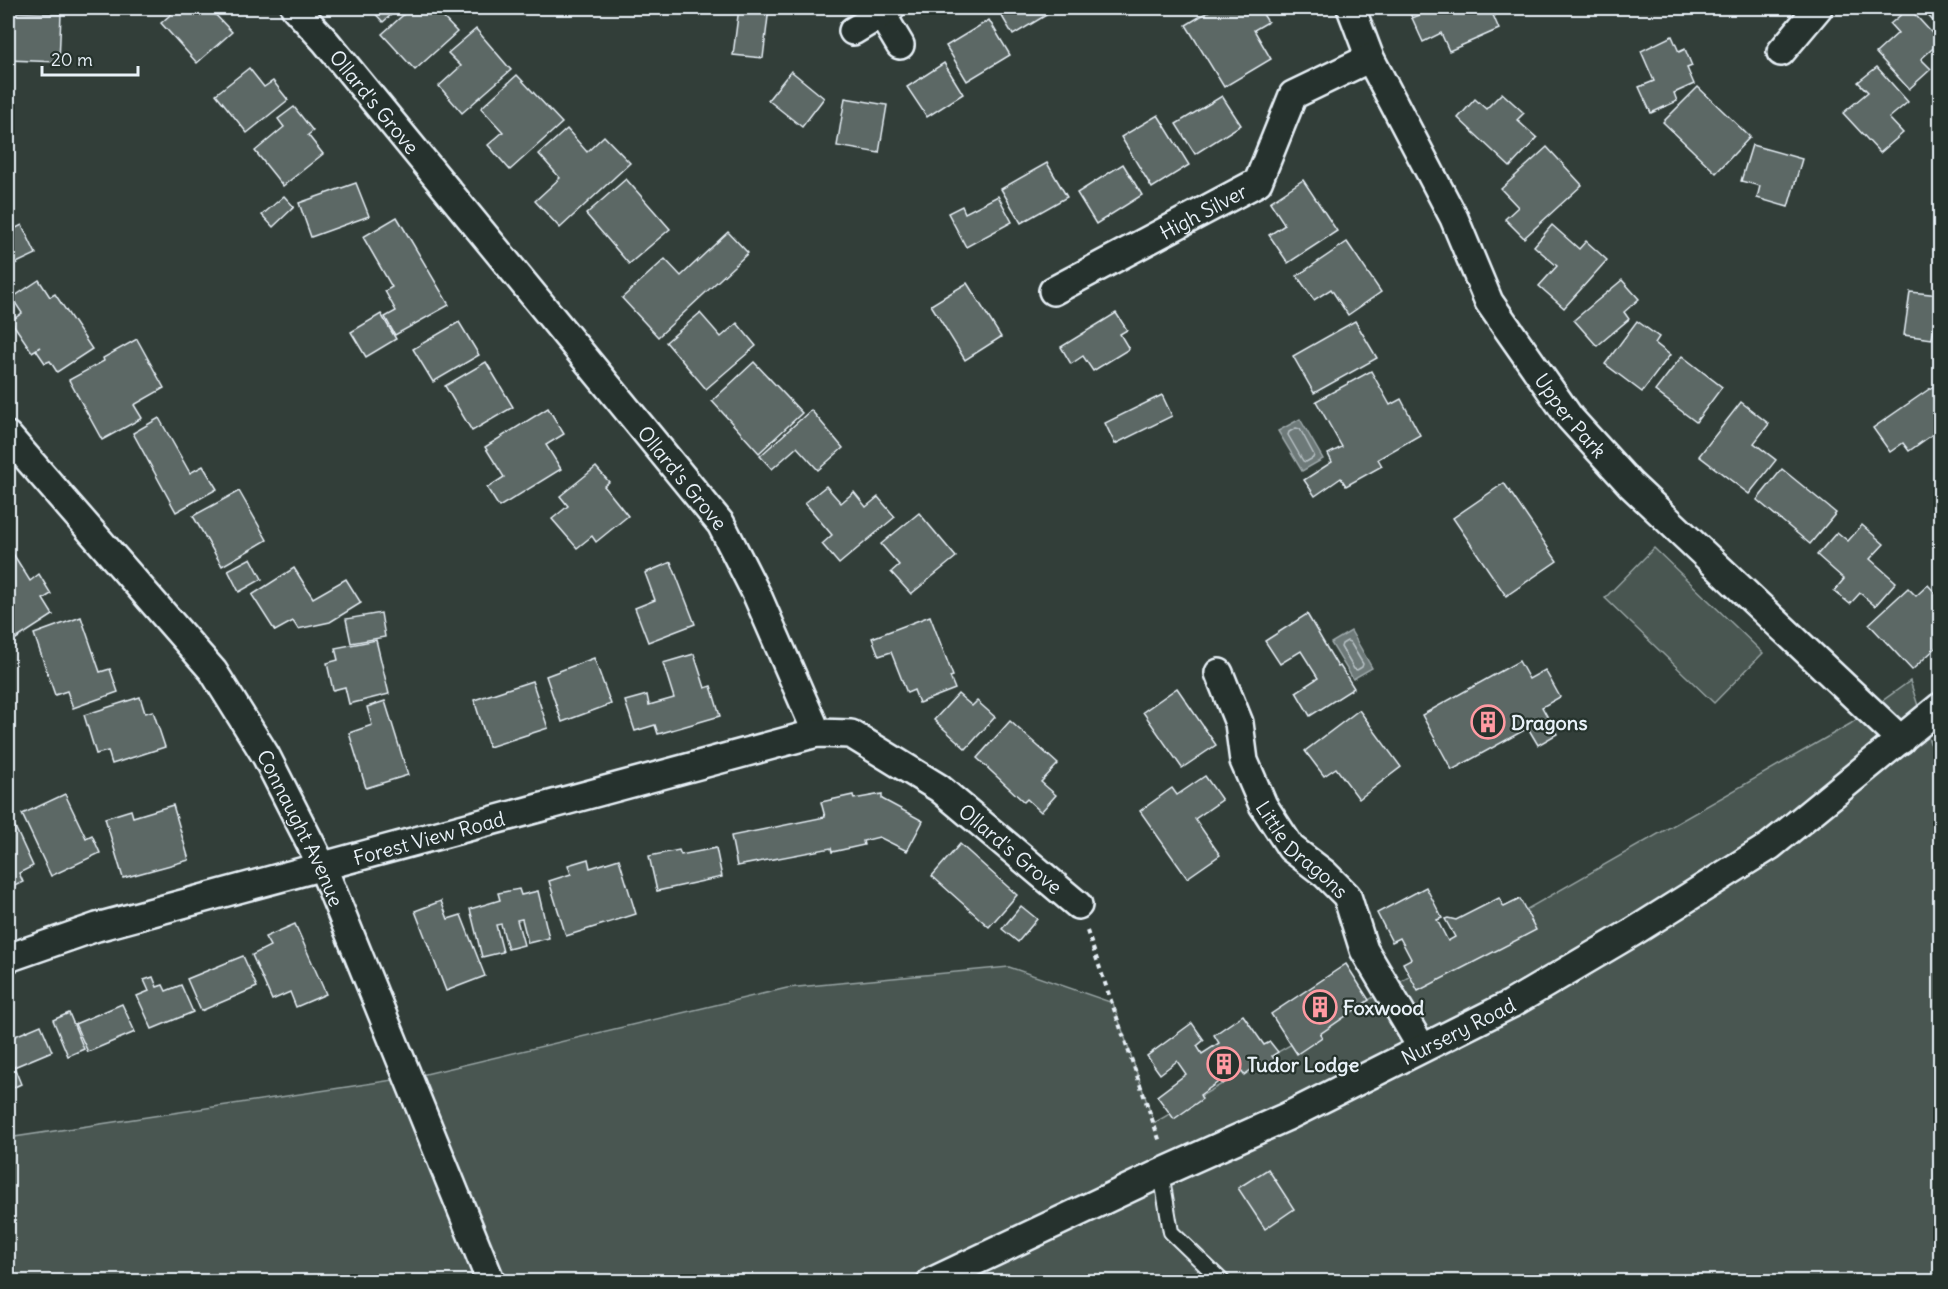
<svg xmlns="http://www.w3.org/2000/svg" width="1948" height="1289" viewBox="0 0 1948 1289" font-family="Delius,sans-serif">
<rect width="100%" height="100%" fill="#323e39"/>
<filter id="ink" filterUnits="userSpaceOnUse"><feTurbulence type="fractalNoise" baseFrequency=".0167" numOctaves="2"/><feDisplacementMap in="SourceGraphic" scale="12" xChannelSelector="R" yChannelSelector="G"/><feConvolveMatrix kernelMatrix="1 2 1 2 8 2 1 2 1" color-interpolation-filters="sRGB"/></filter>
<g filter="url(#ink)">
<!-- green -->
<g fill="#495651" stroke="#98a4a4" stroke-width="1.5">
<polygon points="1654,548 1763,653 1714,703 1605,598"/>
<polygon points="1910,681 1930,743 1940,752 1940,1281 8,1282 8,1138 413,1077 787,988 1009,967 1113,1003 1154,1123 1850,724"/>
</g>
<!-- water -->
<g fill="#6d7978" stroke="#9ea9ab" stroke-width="1.5">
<polygon points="1300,419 1323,459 1302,471 1278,431"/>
<polygon points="1351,631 1372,668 1353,679 1331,643"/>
</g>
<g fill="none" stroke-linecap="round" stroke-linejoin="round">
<!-- shore -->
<g stroke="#b7c1c5" stroke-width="1.5">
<polygon points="1296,428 1300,429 1314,455 1313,458 1306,462 1303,461 1288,435 1289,432"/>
<polygon points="1347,641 1350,642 1363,664 1362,667 1357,670 1354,669 1341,647 1342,644"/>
</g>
</g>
<!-- building -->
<g fill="#5c6865" stroke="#e8f1f8" stroke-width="1.5">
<polygon points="8,8 8,12 61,14 59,62 8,60"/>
<polygon points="178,8 209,8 232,32 197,63 161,23"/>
<polygon points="370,8 399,8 383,22"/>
<polygon points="411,8 434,8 457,32 415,70 382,34"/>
<polygon points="739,8 769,8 763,58 733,55"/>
<polygon points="997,8 1058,8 1013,35"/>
<polygon points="1214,8 1259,8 1268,22 1254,30 1271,59 1224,87 1186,25"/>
<polygon points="1408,8 1437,8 1412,18"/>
<polygon points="1437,8 1490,8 1499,29 1449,51 1441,33 1423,42 1412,18"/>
<polygon points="1909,8 1940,42 1921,59 1931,69 1909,89 1876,53 1898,33 1890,24"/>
<polygon points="1921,8 1940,8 1940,14 1933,21"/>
<polygon points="989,20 1010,55 967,81 946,46"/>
<polygon points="476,29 511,70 462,113 439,86 461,66 448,53"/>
<polygon points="1672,36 1679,52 1685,49 1692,66 1687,68 1694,84 1674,93 1677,101 1651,113 1639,87 1654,81 1641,51"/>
<polygon points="944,63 963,94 927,117 907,87"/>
<polygon points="1877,67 1908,102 1889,118 1903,133 1880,153 1843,113 1868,92 1858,82"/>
<polygon points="249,68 264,87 273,81 288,100 247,133 216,94"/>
<polygon points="791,71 824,98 802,127 768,100"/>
<polygon points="517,75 562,123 510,170 488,145 503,132 481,108"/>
<polygon points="1698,87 1750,137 1716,173 1663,122"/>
<polygon points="1502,93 1524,113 1517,120 1537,138 1510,167 1458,118 1475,99 1486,109"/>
<polygon points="1222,96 1241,125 1195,154 1176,124"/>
<polygon points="845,98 887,105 879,153 837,146"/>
<polygon points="294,107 313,131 308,135 323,154 283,186 255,151 284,127 278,119"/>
<polygon points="1158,115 1189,165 1152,188 1121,137"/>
<polygon points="567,129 587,152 604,136 630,163 560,228 535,201 560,178 539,154"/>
<polygon points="1752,145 1802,159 1788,207 1757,198 1760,186 1741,181"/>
<polygon points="1547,147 1582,185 1524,238 1505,219 1518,207 1501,189"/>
<polygon points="1047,163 1067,197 1021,223 1001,189"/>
<polygon points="1123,164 1142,195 1096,224 1077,193"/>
<polygon points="626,179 670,229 629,264 586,214"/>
<polygon points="1303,180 1337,231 1288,263 1269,235 1285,225 1270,202"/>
<polygon points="356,183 369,216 311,237 299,203"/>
<polygon points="284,196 294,207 273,227 262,215"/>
<polygon points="998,196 1012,222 966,247 948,213 962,206 965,213"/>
<polygon points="397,217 449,305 395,335 385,317 396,311 385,291 392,287 363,237"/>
<polygon points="22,225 36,254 8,267 8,232"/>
<polygon points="1552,225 1579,249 1586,241 1607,260 1564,308 1539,286 1557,266 1534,246"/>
<polygon points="728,232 748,253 658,337 622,298 665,259 681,276"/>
<polygon points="1347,242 1381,292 1348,315 1331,289 1314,300 1297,276"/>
<polygon points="39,280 50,297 55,294 92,349 57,372 50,361 45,363 36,350 40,347 32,352 11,321 22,313 12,298"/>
<polygon points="1622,280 1639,299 1624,312 1629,319 1597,346 1574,320"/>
<polygon points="967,283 1001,337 965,360 931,305"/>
<polygon points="1910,292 1940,295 1940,325 1935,324 1932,339 1904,335"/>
<polygon points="700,313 721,337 737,323 756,346 706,389 666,342"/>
<polygon points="1116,313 1127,330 1120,334 1129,349 1093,371 1083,356 1071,364 1061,347"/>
<polygon points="381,314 396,339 366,357 351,332"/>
<polygon points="1355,321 1377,358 1314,393 1293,356"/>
<polygon points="1637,321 1659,337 1655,343 1670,355 1642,392 1605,364"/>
<polygon points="459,322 479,355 433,382 413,349"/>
<polygon points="137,339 164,388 134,405 142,418 102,440 69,380 104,361 103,358"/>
<polygon points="1682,356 1722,387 1696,422 1655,391"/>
<polygon points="486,362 513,407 472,431 445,386"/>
<polygon points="754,362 802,413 759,453 712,401"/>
<polygon points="1371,371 1390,405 1401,399 1420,435 1378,459 1382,466 1346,486 1341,478 1315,496 1304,480 1332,462 1328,454 1342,447 1316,401"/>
<polygon points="1938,383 1940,387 1940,429 1909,451 1903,443 1890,452 1873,428"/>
<polygon points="1162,395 1172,416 1115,444 1105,423"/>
<polygon points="1741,402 1769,424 1754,443 1776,460 1749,494 1699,456"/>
<polygon points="548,408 564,434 546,445 561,469 499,507 487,488 504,477 485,447"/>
<polygon points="811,410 843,448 818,470 797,447 772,469 760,456"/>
<polygon points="159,418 190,473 203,466 217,489 176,512 133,433"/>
<polygon points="596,467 609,482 604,486 628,516 596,542 592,536 577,548 552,519 568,506 560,496"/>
<polygon points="1782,469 1836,513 1810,544 1757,500"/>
<polygon points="1504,483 1557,561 1506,596 1453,518"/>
<polygon points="826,486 841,503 854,492 866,507 878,497 895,517 839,564 822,544 832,535 805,503"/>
<polygon points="239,491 267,540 222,566 193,516"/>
<polygon points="919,513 956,557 911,594 891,572 899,565 881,544"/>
<polygon points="1862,525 1884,544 1870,559 1896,582 1875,606 1860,593 1850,604 1834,591 1844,579 1817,555 1837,532 1848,541"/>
<polygon points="12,552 30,581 39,574 51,594 43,599 53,615 16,639 8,626 8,555"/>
<polygon points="251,558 262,579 239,592 228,570"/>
<polygon points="671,562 695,624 648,642 635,608 655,600 645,573"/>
<polygon points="294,568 313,598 346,579 361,603 330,622 298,629 293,621 275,631 252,595"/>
<polygon points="1928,585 1940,598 1940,644 1912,670 1869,624 1908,588 1916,596"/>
<polygon points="381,613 385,637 351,643 346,619"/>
<polygon points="1307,614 1338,667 1340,666 1354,688 1310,716 1296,692 1318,678 1301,651 1280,664 1265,641"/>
<polygon points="930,616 953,676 950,677 955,689 919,703 914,690 907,693 891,652 879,656 872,638"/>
<polygon points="81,617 100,672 110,669 118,692 73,708 67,691 55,695 34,634"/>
<polygon points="376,640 389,694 349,704 345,687 333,690 327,663 338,660 335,648"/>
<polygon points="694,654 705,688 711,686 720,716 658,734 655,725 635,731 625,701 647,695 649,705 674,698 663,663"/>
<polygon points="594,658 611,704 562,722 546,676"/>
<polygon points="1519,661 1529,679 1545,670 1560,697 1542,707 1557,734 1538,745 1528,728 1452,770 1422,715"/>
<polygon points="532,681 548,728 489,747 474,700"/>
<polygon points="1177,688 1216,745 1182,768 1143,712"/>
<polygon points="958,694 972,706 977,701 995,717 966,749 934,720"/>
<polygon points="140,697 145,713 153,711 165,747 112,764 108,751 96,754 84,715"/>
<polygon points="385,701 408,775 366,788 349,733 372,725 367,707"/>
<polygon points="1359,710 1401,767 1359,799 1336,768 1324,776 1305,751"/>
<polygon points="1010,721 1058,764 1041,782 1056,795 1041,812 1027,799 1024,802 977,758"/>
<polygon points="1205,776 1222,800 1195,819 1220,855 1187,878 1140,811 1172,788 1177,795"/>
<polygon points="65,794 86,838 92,835 100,853 51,876 22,814"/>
<polygon points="882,794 882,799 923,821 907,851 879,837 863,841 864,845 832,852 831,848 737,866 731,836 825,817 821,802 853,795 854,799"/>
<polygon points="173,805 189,860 123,878 105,818 131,810 133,817"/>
<polygon points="15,827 33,866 19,873 23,882 8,889 8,830"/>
<polygon points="960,844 1017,895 989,927 932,876"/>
<polygon points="716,848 722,877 657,891 649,856 679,850 681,855"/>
<polygon points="588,859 590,868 619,859 636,914 566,936 549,881 571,874 568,865"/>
<polygon points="1426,887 1442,918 1437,920 1448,941 1455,937 1445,919 1448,918 1456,920 1499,898 1504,907 1520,899 1536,930 1418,991 1403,963 1411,959 1400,938 1392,942 1377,913"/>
<polygon points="519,889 521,895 538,891 549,938 528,943 522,919 517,920 524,945 508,949 501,924 496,925 503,952 482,957 470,909 500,900 498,893"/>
<polygon points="441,901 448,919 461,915 485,976 446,991 415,911"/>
<polygon points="1021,906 1037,919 1018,942 1002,929"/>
<polygon points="295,924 326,994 296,1007 290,992 272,1000 252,955 270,946 265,937"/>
<polygon points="243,956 257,987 201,1011 187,979"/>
<polygon points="1346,964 1369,1000 1320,1034 1322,1037 1297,1054 1271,1014"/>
<polygon points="153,977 157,987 163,985 166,991 181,985 193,1012 152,1029 137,996 149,991 144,980"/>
<polygon points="122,1004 135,1032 88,1052 75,1024"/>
<polygon points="69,1013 84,1049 68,1056 53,1020"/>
<polygon points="1243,1015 1264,1045 1270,1042 1278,1052 1272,1056 1275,1060 1259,1072 1255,1067 1244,1075 1239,1068 1229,1075 1230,1078 1223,1084 1220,1081 1200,1095 1202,1099 1174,1119 1157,1096 1186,1074 1177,1061 1160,1074 1147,1056 1192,1023 1204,1040 1197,1046 1202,1054 1219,1043 1214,1035"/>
<polygon points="41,1025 52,1051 14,1067 21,1084 8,1090 8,1039"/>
<polygon points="1268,1169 1294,1209 1265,1229 1238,1188"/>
</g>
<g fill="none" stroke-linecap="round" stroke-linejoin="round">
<defs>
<polyline id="service" points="1161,1173 1171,1232 1223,1282"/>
<g id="minor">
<path id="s1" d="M295,8L326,42L721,524L757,595L817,733"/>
<path id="s2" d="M1351,8L1370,58L1454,218L1489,302L1570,418L1631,485L1901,740"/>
<polyline points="881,13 900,45"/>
<polyline points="853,31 891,8"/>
<polyline points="1781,52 1818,8"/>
<path id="s3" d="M1053,291L1258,182L1293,95L1370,58"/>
<path id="s4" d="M8,436L213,671L266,756L323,868L491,1282"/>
<path id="s5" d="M1219,673L1239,723L1244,761L1263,805L1291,848L1325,874L1347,896L1364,950L1422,1048"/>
<path id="s6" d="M8,958L97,927L817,733L851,734L939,788L1078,905"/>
<path id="s7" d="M931,1282L1161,1173L1286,1117L1511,1004L1633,932L1770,846L1940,707"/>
</g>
</defs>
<!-- service casing -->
<use href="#service" stroke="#e8f1f8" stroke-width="18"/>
<!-- minor casing -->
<use href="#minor" stroke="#e8f1f8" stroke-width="32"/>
<!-- path -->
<polyline stroke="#e8f1f8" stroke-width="4" stroke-dasharray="4.5 4.5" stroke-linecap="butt" points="1087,931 1160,1142"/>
<!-- service -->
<use href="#service" stroke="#26332d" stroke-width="14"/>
<!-- minor -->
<use href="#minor" stroke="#26332d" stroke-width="27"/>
</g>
</g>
<!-- icons -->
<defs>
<symbol id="building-ring" viewBox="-11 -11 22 22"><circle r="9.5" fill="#26332d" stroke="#ff9aa2" stroke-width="1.5"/><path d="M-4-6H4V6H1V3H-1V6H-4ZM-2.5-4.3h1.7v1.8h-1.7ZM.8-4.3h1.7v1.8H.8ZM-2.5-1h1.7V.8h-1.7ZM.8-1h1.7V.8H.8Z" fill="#ff9aa2"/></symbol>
</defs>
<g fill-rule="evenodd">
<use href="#building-ring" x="1469" y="703" width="38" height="38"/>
<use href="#building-ring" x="1301" y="988" width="38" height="38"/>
<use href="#building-ring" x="1205" y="1045" width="38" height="38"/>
</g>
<g text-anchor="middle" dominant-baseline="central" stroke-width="4.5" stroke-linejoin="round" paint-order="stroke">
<!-- street labels -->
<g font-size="20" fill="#e8f1f8" stroke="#26332d">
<text stroke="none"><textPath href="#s1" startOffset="123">Ollard's Grove</textPath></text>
<text stroke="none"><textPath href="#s3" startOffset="170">High Silver</textPath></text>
<text stroke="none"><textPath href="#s2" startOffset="465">Upper Park</textPath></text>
<text stroke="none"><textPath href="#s1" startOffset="609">Ollard's Grove</textPath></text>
<text stroke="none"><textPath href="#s4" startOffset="492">Connaught Avenue</textPath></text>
<text stroke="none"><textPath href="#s6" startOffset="438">Forest View Road</textPath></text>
<text stroke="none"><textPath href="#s5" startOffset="200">Little Dragons</textPath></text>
<text stroke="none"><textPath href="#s6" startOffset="1071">Ollard's Grove</textPath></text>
<text stroke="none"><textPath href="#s7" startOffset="584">Nursery Road</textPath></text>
</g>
<!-- poi labels -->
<g font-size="20" font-weight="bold" fill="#e8f1f8" stroke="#26332d" text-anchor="start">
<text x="1511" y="722">Dragons</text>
<text x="1343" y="1007">Foxwood</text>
<text x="1247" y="1064">Tudor Lodge</text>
</g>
</g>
<!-- margin -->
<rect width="1948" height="1289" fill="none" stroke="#26332d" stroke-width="30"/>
<rect x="15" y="15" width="1918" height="1259" fill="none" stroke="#e8f1f8" stroke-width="2" filter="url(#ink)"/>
<!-- scale -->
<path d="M42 66v9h96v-9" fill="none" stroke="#e8f1f8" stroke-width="3"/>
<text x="51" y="66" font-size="18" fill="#e8f1f8" stroke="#26332d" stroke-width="4.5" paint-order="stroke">20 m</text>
</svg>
